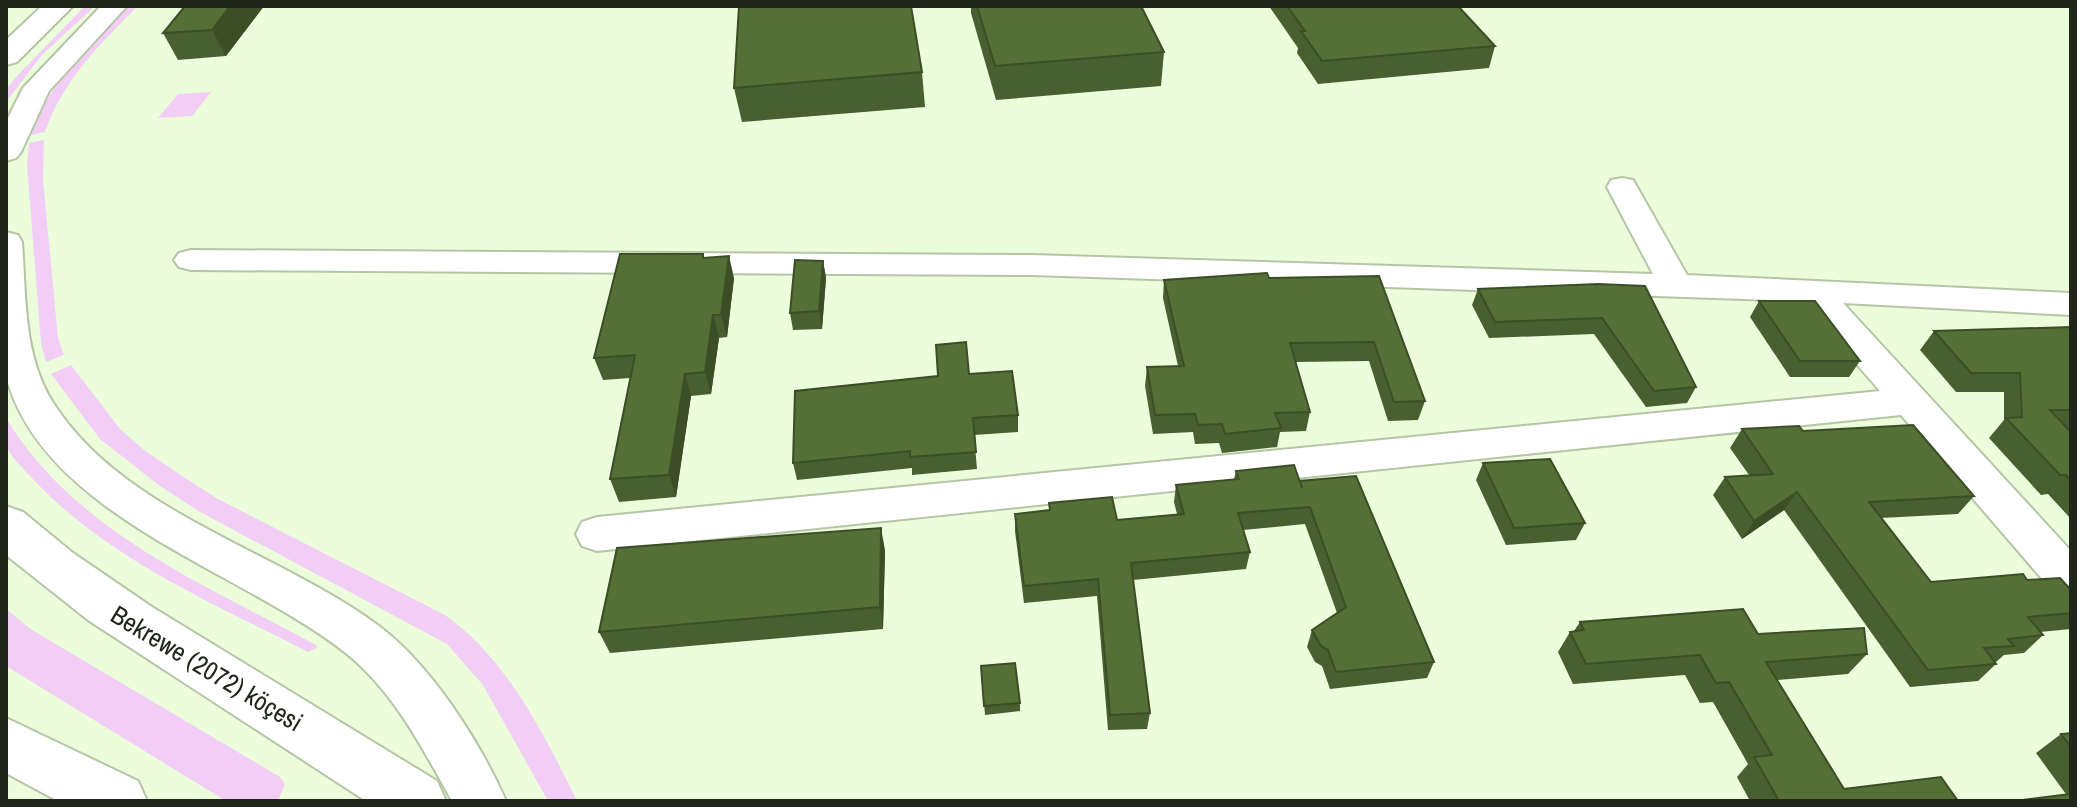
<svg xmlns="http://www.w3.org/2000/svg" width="2077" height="807" viewBox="0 0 2077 807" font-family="'Archivo Narrow',sans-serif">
<rect width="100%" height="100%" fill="#ecfddc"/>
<!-- green -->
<g fill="#f2cef6">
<polygon points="85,6 95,6 42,55 6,102 6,90 15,78"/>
<path d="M128,6H138C100,44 63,80 45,132L31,135C50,81 88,44 128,6Z"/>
<polygon points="211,92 192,116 158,118 178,94"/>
<polygon points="44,140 43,180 58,338 64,355 46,362 41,343 27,165 29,143"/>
<path d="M71,365L120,429L144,450L179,474L218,499L445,615C507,659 544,734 577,801H548L483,685L447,644L200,512L160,486L100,439L51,374Z"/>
<path d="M6,418C75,532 204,584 316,645L317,648L308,652C211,602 107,559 31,477C23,468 8,455 6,443C5,435 6,426 6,418Z"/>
<polygon points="6,609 32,630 280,777 285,784 278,801 226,801 6,666"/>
</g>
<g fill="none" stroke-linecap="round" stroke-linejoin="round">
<defs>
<g id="minor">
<polygon points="101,6 127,6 49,91 21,152 16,158 6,161 6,122 23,88"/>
<polygon points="1622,178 1633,180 1637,187 1687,275 2071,293 2071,315 1843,303 2071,551 2071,599 2055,594 1901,415 597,551 582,546 576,534 582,522 597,517 1880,391 1802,301 1032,275 191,270 179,267 174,260 179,253 191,250 1032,255 1653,274 1607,187 1611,180"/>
<path d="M6,232L18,235L22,242C26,295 23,354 52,401C122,513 277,550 379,626C431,665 480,742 506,801H452C423,749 394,692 347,654C245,572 50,519 8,383C3,369 6,350 6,335C6,301 6,266 6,232Z"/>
</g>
<g id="secondary">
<polygon points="42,6 73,6 17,62 6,65 6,40"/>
<polygon points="6,506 23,512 73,553 152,607 437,781 446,801 366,801 88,620 6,555"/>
<polygon points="6,718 138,781 147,801 58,801 6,773"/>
</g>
</defs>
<!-- minor casing -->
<use href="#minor" stroke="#b5c6a7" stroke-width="4"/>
<!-- secondary casing -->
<use href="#secondary" stroke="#b5c6a7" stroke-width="4"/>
<!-- minor -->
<use href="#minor" fill="#fff" fill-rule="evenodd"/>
<!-- secondary -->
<use href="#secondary" fill="#fff" fill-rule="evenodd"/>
</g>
<!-- wall -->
<g fill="#48602f">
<polygon points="264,6 226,56 178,60 163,33"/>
<polygon points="971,6 1141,6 1164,52 1161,86 996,100 971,13"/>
<polygon points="1269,6 1458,6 1495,46 1489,68 1318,84 1297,53 1298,48"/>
<polygon points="922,72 925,107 742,122 734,88"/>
<polygon points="705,258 734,278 727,337 719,338 711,394 691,396 676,497 619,502 610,479 630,378 603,380 594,358"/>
<polygon points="823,261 826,278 822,329 793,330 790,313"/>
<polygon points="1379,276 1425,401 1418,420 1388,421 1369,361 1296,362 1310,412 1306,431 1280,432 1277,447 1222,453 1219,443 1195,444 1193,432 1153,434 1145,386 1147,367 1178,366 1163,298 1164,280"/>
<polygon points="1598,284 1696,387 1687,403 1646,407 1594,334 1489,338 1472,305 1478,289"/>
<polygon points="1759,301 1860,361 1849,377 1790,377 1750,317"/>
<polygon points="2071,327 2071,428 2068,428 2071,432 2071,519 2048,494 2041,495 1989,438 2004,420 2004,392 1956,392 1920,350 1934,331"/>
<polygon points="969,374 1018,415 1018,432 974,435 977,469 912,475 912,468 797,480 793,463"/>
<polygon points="1742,429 1803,431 1974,496 1958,514 1881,518 1931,582 2027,580 2071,590 2071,629 2040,632 2043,635 2024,653 2004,655 1995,663 1996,664 1978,681 1910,687 1784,510 1742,539 1713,495 1725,477 1749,475 1730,448"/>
<polygon points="1483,463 1585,523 1576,540 1506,545 1476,480"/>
<polygon points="1236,471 1300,481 1434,662 1427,678 1330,689 1322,666 1315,662 1307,647 1312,630 1337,613 1305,524 1243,530 1250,552 1246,569 1133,580 1150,713 1147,729 1108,730 1097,596 1024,603 1015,531 1015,514 1049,511 1049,503 1117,520 1177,514 1174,502 1176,485 1234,479"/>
<polygon points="885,550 883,629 610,653 599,632"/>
<polygon points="1580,622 1758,634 1867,654 1848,674 1777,680 1844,789 1958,801 1750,801 1737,777 1748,764 1713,702 1700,703 1685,675 1573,684 1558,652 1570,632 1574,631"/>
<polygon points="981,666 1020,703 1020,711 985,715"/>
<polygon points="2071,733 2071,801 2036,753 2061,734"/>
</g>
<!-- shaded-wall -->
<g fill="#3b4e26">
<polygon points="230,6 264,6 226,56 212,30"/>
<polygon points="729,256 734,278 727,337 721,315"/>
<polygon points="823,261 826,278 822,329 819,311"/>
<polygon points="713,315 719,338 711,394 705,372"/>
<polygon points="685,374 691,396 676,497 669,475"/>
<polygon points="1797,492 1784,510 1742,539 1754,521"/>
<polygon points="881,528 885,550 883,629 880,607"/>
</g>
<!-- building -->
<g fill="#547037" stroke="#3b4e26" stroke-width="2">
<polygon points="185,6 230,6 212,30 163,33"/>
<polygon points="739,6 911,6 922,72 734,88"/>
<polygon points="977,6 1141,6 1164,52 995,66"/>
<polygon points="1287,6 1458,6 1495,46 1322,61 1301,31 1305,31"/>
<polygon points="620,254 703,254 703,258 729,256 721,315 713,315 705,372 685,374 669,475 610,479 635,355 594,358"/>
<polygon points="795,260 823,261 819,311 790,313"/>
<polygon points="1267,273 1269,278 1379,276 1425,401 1394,402 1374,342 1290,343 1310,412 1275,413 1281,428 1225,434 1222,424 1198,425 1195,414 1155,415 1147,367 1184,366 1164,280"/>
<polygon points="1598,284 1645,286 1696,387 1654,391 1602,318 1495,322 1478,289"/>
<polygon points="1759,301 1815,301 1860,361 1800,361"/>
<polygon points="2071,327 2071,410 2050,410 2071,432 2071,480 2066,475 2060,475 2006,418 2022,417 2020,373 1971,373 1934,331"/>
<polygon points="966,342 969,374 1012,371 1018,415 973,418 976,452 910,457 910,451 793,463 795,391 938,376 936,345"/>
<polygon points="1913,425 1974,496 1869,502 1931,582 2023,574 2027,580 2060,578 2071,590 2071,613 2028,617 2043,635 2008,639 2014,646 1984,648 1996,664 1928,670 1797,492 1754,521 1725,477 1773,474 1742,429 1799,426 1803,431"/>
<polygon points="1550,459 1585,523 1514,528 1483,463"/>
<polygon points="1294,465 1302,488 1300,481 1356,476 1434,662 1336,672 1328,650 1321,646 1312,630 1346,607 1310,507 1238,513 1250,552 1131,563 1150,713 1110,715 1098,579 1024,586 1015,514 1050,510 1049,503 1112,497 1117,520 1184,514 1176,485 1239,479 1236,471"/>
<polygon points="881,528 880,607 599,632 617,548"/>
<polygon points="1743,609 1758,634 1864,628 1867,654 1766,662 1844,789 1941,777 1958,801 1779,801 1754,757 1772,755 1729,682 1716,683 1700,655 1586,664 1570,632 1584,630 1580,622"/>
<polygon points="1015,663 1020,703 984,706 981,666"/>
<polygon points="2071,733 2071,747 2061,734"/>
<polygon points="2071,794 2071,801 2015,801"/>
</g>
<g text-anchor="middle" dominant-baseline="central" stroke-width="8" stroke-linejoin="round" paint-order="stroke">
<!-- near-street labels -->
<g font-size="26" fill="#21271b" stroke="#fff">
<text transform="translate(207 668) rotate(31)">Bekrewe (2072) köçesi</text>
</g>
</g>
<!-- border -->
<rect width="2077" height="807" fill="none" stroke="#21271b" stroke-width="16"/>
</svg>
